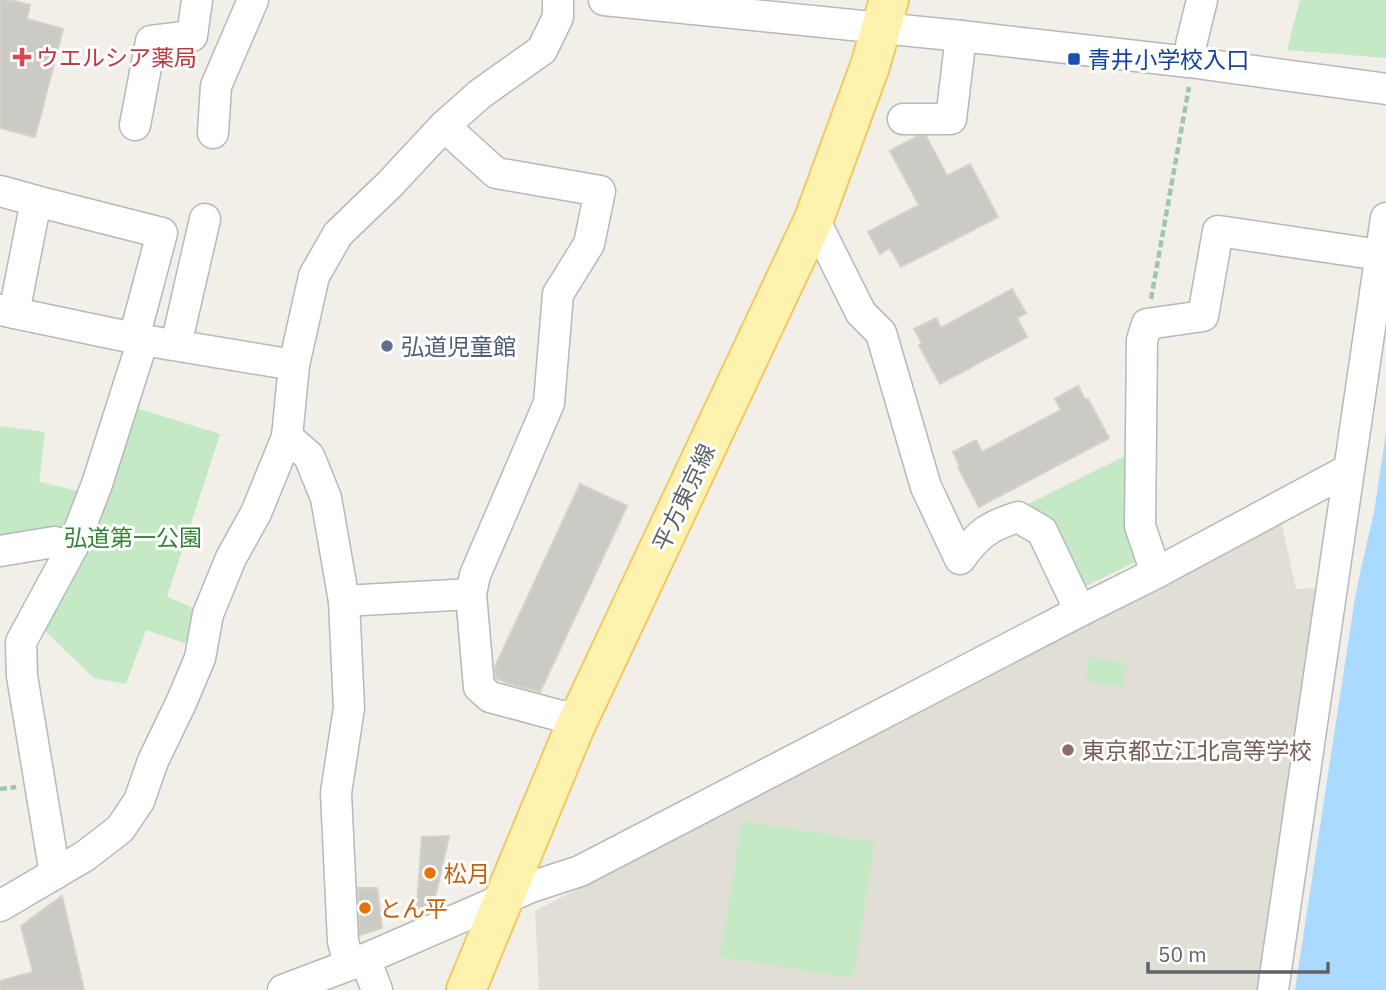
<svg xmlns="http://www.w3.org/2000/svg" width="1386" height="990" viewBox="0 0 1386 990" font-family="'IBM Plex Sans','Noto Sans JP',sans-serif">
<rect width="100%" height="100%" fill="#f1efe8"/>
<!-- education -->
<polygon fill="#e1ded6" points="1281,521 1296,589 1317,588 1258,990 539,990 535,911"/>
<!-- green -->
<g fill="#c5e8c5">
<polygon points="1300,0 1386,0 1386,58 1287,50"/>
<polygon points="127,405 220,434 167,597 203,612 196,647 146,630 126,684 94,678 40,626 81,546 0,543 0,426 45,432 39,482 101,496"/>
<polygon points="1127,455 1127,530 1135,562 1082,588 1022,507"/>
<polygon points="1088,657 1127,664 1123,687 1085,681"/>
<polygon points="742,821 875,842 853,978 720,957"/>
</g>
<!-- water -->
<polygon fill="#aadaff" points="1386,433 1386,990 1295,990 1355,598 1360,573 1374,512"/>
<!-- building -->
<g fill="#cccac5" stroke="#d6d1c6" stroke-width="2">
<polygon points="0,0 10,0 30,5 27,19 63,29 35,137 0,128"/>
<polygon points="918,136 926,136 947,176 970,164 998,217 901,267 890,248 880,254 868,232 919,205 890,151"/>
<polygon points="1012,289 1026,313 1017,318 1027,337 940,384 919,345 922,343 914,329 936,318 941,328"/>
<polygon points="1078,386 1085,400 1088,399 1109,438 979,507 958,467 960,466 953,452 976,440 982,452 1061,410 1055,399"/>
<polygon points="580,484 627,506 540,692 507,683 496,678 495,667"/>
<polygon points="449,836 432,911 416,918 422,837"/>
<polygon points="358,888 377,888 382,928 360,935"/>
<polygon points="62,896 84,990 0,990 0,981 33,972 21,926"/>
</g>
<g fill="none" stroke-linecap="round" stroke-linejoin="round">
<defs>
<g id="minor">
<polyline points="604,0 961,36 1189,62 1386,89"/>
<polyline points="1189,62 1191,45 1202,0"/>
<polyline points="903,119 951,119 961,36"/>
<polyline points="135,125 151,41 192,36 197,0"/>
<polyline points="444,126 496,173 600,191 589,244 558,294 549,403 475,575 471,594 479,687 490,697 557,715 579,718"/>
<polyline points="213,133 216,86 253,0"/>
<polyline points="0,191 36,201"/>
<path d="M814,219L861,313L881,333L926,487L960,559C978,534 989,526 1018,517L1042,531L1080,611"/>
<polyline points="0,310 143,340 294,365"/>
<polyline points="14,313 36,201 162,233 134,338"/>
<polyline points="176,345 205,219"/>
<polyline points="287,437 309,456 326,498 344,601 349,708 336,793 343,941 349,965"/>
<polyline points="0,551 54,542 73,546"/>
<polyline points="1156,573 1140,526 1142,340 1147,324 1203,316 1218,231 1380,255"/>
<polyline points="344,601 471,594"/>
<polyline points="55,874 22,676 21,642 73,546 97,484 143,340"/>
<polyline points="0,906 85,856 120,829 139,801 153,761 181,703 200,658 208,614 231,558 256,513 287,437 294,365 314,276 338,234 390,184 444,126 480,94 542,50 558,17 558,0"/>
<polyline points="365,959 377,990"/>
<polyline points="283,990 365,959 531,887 580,871 1080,611 1156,573 1348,470"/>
<polyline points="1273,990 1386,218"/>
</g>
<polyline id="major" points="466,990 574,729 814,219 870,66 889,0"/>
</defs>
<!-- minor casing -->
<use href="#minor" stroke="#b5b8bc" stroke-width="33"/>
<!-- major casing -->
<use href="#major" stroke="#f2c960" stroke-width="42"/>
<!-- path -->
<g stroke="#9cc7a9" stroke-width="4.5" stroke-dasharray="7 3.5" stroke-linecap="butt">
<polyline points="1151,299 1189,87"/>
<polyline points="0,789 16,787"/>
</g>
<!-- minor -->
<use href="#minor" stroke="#fff" stroke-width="30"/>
<!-- major -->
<use href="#major" stroke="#fff2af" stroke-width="38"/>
</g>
<!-- markers -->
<path fill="#e0444e" stroke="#fff" stroke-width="2.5" d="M18.5 46.5h7v7h7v7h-7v7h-7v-7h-7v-7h7z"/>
<rect fill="#1a4fb4" stroke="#fff" stroke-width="2.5" x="1067" y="52" width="14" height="14" rx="3.5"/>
<circle fill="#5c6f8a" stroke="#fff" stroke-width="2.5" cx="387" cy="346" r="7"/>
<circle fill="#8d6e63" stroke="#fff" stroke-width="2.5" cx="1068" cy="750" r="7"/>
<g fill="#e8710a" stroke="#fff" stroke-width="2.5">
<circle cx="430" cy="873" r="7"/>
<circle cx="365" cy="908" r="7"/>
</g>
<g text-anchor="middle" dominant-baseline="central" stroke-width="6" stroke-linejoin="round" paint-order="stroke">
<!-- health labels -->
<g font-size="23" fill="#be3a42" stroke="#fff" text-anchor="start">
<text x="36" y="57">ウエルシア薬局</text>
</g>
<!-- transit labels -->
<g font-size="23" fill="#164399" stroke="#fff" text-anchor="start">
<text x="1088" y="59">青井小学校入口</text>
</g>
<!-- service labels -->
<g font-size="23" fill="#4e5e75" stroke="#fff" text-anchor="start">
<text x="401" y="346">弘道児童館</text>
</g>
<!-- street labels -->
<g font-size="23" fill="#5f6368" stroke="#fff">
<text transform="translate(683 497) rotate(-65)">平方東京線</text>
</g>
<!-- park labels -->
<g font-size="23" fill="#348238" stroke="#fff">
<text x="133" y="537">弘道第一公園</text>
</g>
<!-- education labels -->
<g font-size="23" fill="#785e54" stroke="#fff" text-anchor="start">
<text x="1082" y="750">東京都立江北高等学校</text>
</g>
<!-- food labels -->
<g font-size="23" fill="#c56008" stroke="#fff" text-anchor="start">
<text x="444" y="873">松月</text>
<text x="379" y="908">とん平</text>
</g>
</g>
<!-- scale -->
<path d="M1148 962v10h180v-10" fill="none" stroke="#5f6368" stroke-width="3.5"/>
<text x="1158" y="962" font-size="21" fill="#5f6368" stroke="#ffffff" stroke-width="5" paint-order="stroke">50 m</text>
</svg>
